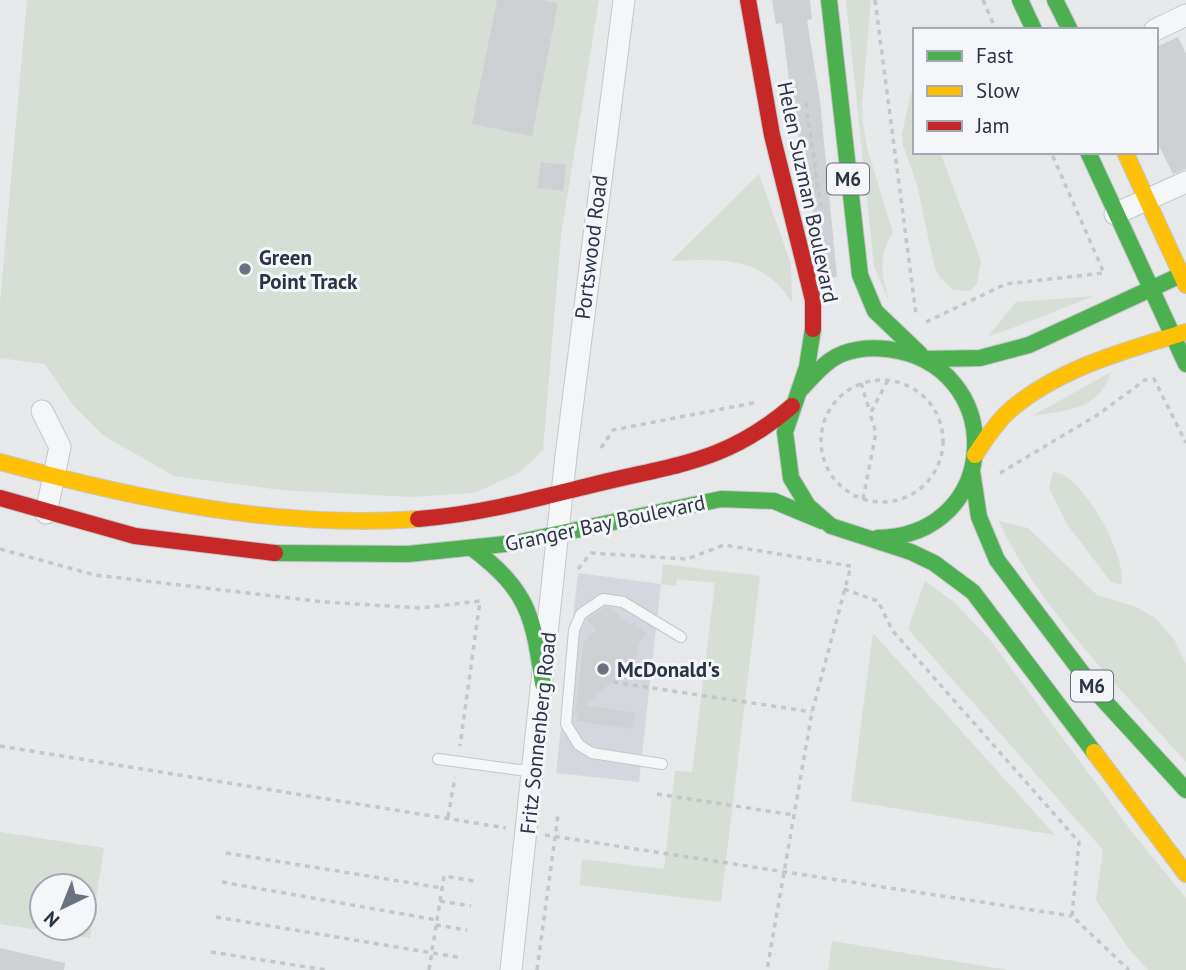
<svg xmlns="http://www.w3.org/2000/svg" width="1186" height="970" viewBox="0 0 1186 970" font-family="'PT Sans',sans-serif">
<rect width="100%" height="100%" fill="#e6e8ea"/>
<!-- built -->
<polygon fill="#d4d7dd" points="578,573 661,584 639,782 556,773"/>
<!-- green -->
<g fill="#d6ded6" fill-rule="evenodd">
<polygon points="27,0 599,0 561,235 543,450 519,473 474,493 410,497 281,490 174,476 104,436 72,404 45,364 0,358 0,303"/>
<path d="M846,0H871L862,105L863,123L867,148L893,233C877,257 882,275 889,301L874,266Z"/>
<polygon points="911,93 915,93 915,152 940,152 981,261 977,283 970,291 953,290 939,276 934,265 917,185 903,145 902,134"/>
<path d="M759,174L791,264L792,302C760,255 723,259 671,261Z"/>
<polygon points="1094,296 1002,332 988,336 1016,302"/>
<path d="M1111,372C1098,411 1067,410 1032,416Z"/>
<path d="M1053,472C1082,472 1129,560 1121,585L1111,582L1067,524L1049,488Z"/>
<path d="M999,521L1028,528L1097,595L1136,607L1155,618L1174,639L1186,664V762C1123,691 1038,608 999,521Z"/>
<polygon points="663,564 760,576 721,902 580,885 582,859 664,869 675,771 692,772 715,583 677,579 676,586 661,584"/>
<polygon points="925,581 954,602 991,641 1132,832 1186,898 1186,970 1148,970 1128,948 1096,900 1103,850 908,629"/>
<polygon points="873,633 1055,835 851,801"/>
<path d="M0,832L104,848L90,938L0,924ZM42,886H84V928H42Z"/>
<polygon points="832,941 1008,970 828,970"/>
</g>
<!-- building -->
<g fill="#ced0d3">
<polygon points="497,0 541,0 558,3 532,136 472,124"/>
<polygon points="772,0 810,0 812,19 807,20 820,101 837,277 827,279 792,105 782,23 776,24"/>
<polygon points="1178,37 1186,54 1186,169 1173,174 1156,140 1156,47"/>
<polygon points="541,162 566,165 563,191 537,188"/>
<polygon points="605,607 612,608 630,626 634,622 646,634 640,641 635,662 585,705 635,713 632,729 577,721 579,711 575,714 584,642 596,630 587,620"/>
<polygon points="0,948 65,963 64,970 0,970"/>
</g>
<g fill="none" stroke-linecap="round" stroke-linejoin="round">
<defs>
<g id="lane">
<polyline points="438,759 534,772"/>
<polyline points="662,764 592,753 579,745 566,724 574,630 581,614 603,599 623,602 681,637"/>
</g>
<g id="street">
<polyline points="1155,30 1186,15"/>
<polyline points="1115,214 1186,182"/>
<polyline points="42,411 60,447 46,513"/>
<polyline points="511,970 566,456 624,0"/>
</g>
<g id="fast">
<polyline points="829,0 860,275 875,311 920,354"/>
<polyline points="1020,0 1034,30"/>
<polyline points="1055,0 1070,30"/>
<polyline points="1088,152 1186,364"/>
<polyline points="813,329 807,367 785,432 791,478 808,506 831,526 911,552 934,563 973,592 1094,752"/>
<polyline points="927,359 980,358 1029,345 1181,275"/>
<path d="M800,390C810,380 819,368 831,360C846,349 869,347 887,349C1008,363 1004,536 877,538"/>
<polyline points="972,471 979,517 997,560 1098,694 1186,790"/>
<path d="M472,548C529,591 533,616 543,684"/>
<polyline points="275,553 408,554 515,543 721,499 774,501 822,521"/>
</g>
<g id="slow">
<polyline points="1125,152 1186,285"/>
<path d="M975,455C985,440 995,424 1008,412C1056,369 1126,350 1186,332"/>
<path d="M0,462C135,499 277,529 418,519"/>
<polyline points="1094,752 1186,874"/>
</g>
<g id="jam">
<polyline points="748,0 772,135 813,300 813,329"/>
<polyline points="0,498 135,536 275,553"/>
<path d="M418,519C480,514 536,499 596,484C676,464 726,463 792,406"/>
</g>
</defs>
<!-- lane casing -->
<use href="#lane" stroke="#c4c6c8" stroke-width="12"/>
<!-- street casing -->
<use href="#street" stroke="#c4c6c8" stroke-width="23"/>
<!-- fast casing -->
<use href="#fast" stroke="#c4c6c8" stroke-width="18"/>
<!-- slow casing -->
<use href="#slow" stroke="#c4c6c8" stroke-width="18"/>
<!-- jam casing -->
<use href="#jam" stroke="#c4c6c8" stroke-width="18"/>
<!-- path -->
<g stroke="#c5c6ca" stroke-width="3.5" stroke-dasharray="5 5" stroke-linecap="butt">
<polyline points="875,0 916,314"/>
<polyline points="983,0 996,30"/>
<polyline points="806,103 821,208"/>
<polyline points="926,322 1006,284 1104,273 1051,152"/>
<circle cx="882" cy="441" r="61"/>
<polyline points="861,383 870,412"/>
<polyline points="601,448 613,430 758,402"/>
<polyline points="1000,473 1099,414 1145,380 1154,379 1186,443"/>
<polyline points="863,499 876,433 870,414 889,378"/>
<polyline points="0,549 95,575 324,602 420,608 480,601 460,746"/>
<polyline points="578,569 591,553 687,559 724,545 851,566 812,712 767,970"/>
<polyline points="844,589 878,601 892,630 1079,842 1072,916 1129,970"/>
<polyline points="613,682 812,712"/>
<polyline points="0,746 506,828"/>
<polyline points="657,794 794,815"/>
<polyline points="448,817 455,777"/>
<polyline points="545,835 1072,916"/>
<polyline points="226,853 442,888"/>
<polyline points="222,882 437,920"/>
<polyline points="440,901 471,906"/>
<polyline points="216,917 463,958"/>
<polyline points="436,925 467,930"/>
<polyline points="211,952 326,970"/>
<polyline points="429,970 444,876 474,881"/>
<polyline points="537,970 558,815"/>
</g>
<!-- lane -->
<use href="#lane" stroke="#f5f6f7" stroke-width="10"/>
<!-- street -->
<use href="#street" stroke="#f5f6f7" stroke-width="21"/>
<!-- fast -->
<use href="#fast" stroke="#4caf50" stroke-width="16"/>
<!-- slow -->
<use href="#slow" stroke="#ffc107" stroke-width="16"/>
<!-- jam -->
<use href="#jam" stroke="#c62828" stroke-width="16"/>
</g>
<!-- markers -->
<g fill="#6c737f" stroke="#f4f6f9" stroke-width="2.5">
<circle cx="245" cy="269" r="7"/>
<circle cx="603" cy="669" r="7"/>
</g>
<g text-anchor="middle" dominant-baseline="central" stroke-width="6" stroke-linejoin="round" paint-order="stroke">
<!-- shield labels -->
<g fill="#f4f6f9" stroke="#676e7b" stroke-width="2">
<rect x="827" y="163.5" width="42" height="31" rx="5"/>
<rect x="1071" y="670.5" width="42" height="31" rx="5"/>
</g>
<g font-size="19" font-weight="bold" fill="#2b3445">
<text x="848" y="179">M6</text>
<text x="1092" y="686">M6</text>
</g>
<!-- street labels -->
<g font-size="21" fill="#2b3445" stroke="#f4f6f9">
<text transform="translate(808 192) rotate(78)">Helen Suzman Boulevard</text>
<text transform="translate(591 247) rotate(-83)">Portswood Road</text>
<text transform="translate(605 523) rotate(-12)">Granger Bay Boulevard</text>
<text transform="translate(538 733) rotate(-84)">Fritz Sonnenberg Road</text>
</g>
<!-- poi labels -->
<g font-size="21" font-weight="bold" fill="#2b3445" stroke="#f4f6f9" text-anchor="start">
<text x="259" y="257">Green<tspan x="259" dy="24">Point Track</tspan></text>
<text x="617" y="669">McDonald's</text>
</g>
</g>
<!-- legend -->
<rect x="913" y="28" width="245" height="126" fill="#f4f6f9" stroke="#a4a8b1" stroke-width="2"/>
<rect x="927" y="51" width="35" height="10" fill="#4caf50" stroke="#a4a8b1" stroke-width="2"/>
<text x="976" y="63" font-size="21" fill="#2b3445">Fast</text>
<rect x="927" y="86" width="35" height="10" fill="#ffc107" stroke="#a4a8b1" stroke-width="2"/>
<text x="976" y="98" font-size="21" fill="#2b3445">Slow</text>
<rect x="927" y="121" width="35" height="10" fill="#c62828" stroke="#a4a8b1" stroke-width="2"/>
<text x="976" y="133" font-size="21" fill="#2b3445">Jam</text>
<!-- north arrow -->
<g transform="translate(63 907) rotate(223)"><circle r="33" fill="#f4f6f9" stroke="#a4a8b1" stroke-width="2"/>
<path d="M0-5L12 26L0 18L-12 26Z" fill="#6c737f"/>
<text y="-10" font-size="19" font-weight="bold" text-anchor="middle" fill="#2b3445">N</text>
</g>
</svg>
